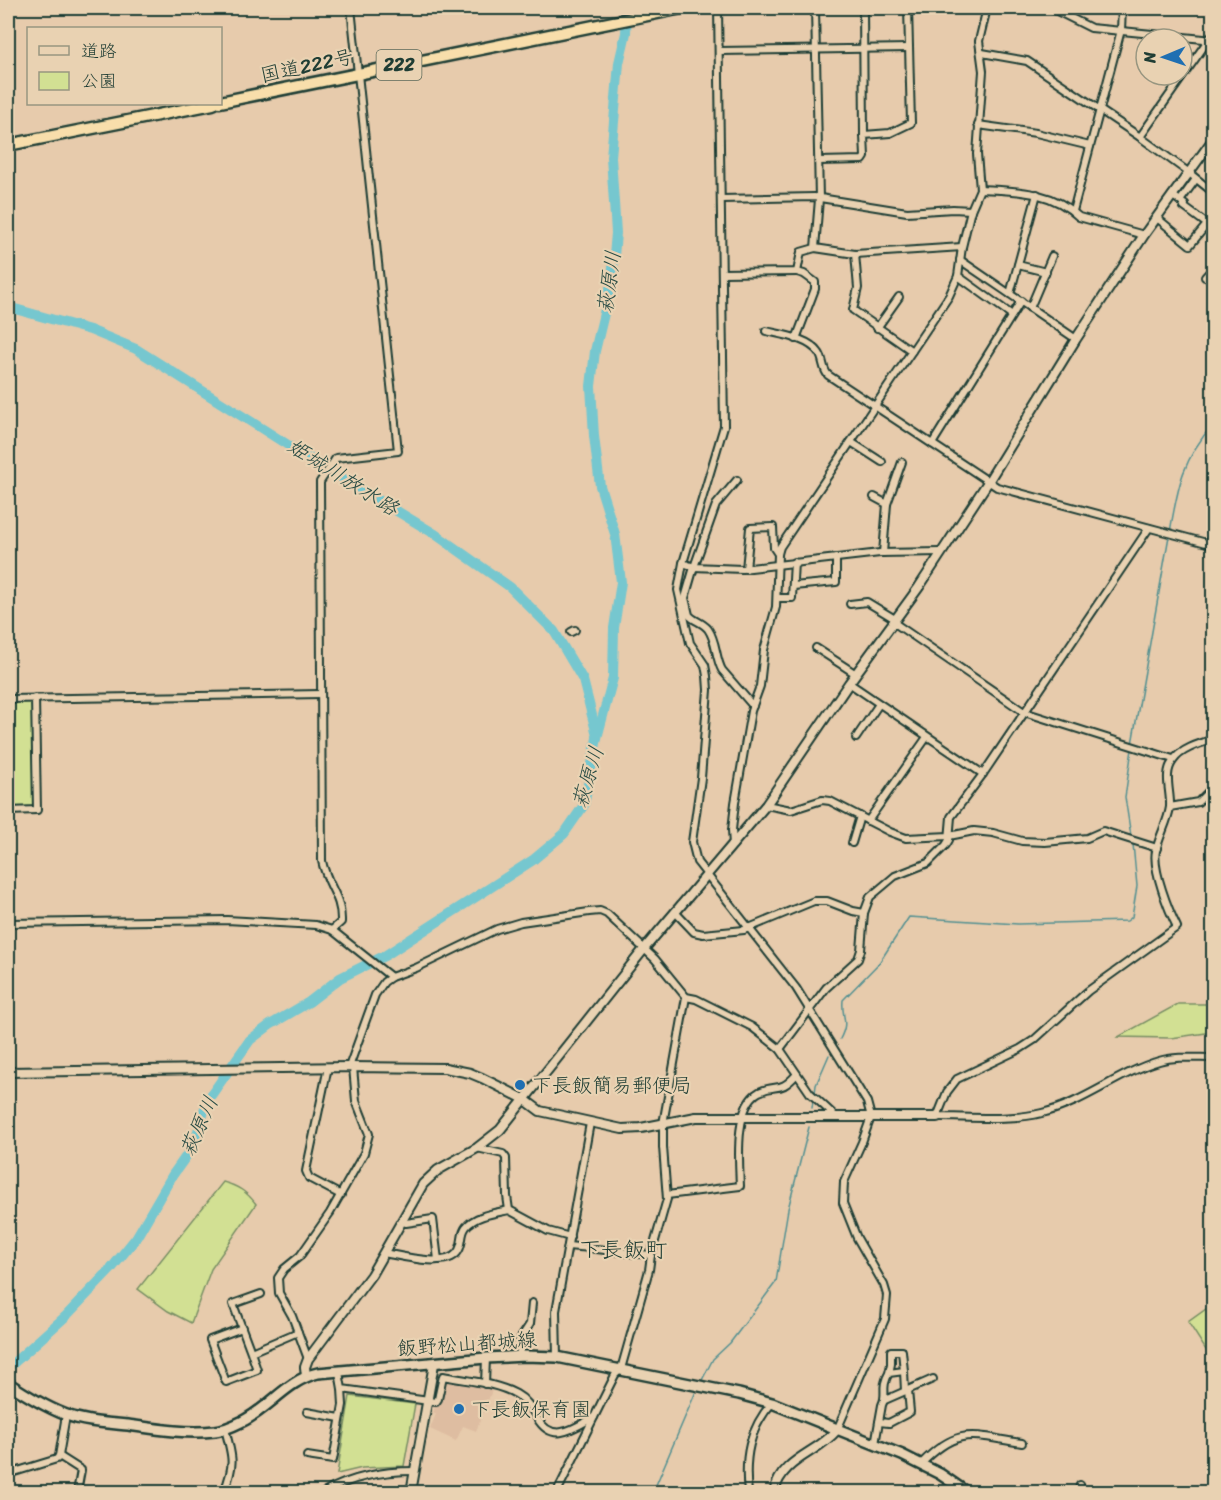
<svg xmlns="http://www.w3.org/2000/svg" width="1221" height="1500" viewBox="0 0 1221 1500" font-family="Sriracha,'Klee One',sans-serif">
<rect width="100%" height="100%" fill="#e7cbac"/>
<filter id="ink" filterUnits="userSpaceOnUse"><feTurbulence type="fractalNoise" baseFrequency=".0167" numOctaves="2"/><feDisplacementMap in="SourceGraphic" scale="12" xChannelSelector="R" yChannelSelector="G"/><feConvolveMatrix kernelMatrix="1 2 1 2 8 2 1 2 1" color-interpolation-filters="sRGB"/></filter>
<g filter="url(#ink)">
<!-- built -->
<polygon fill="#debda1" points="445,1379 493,1388 476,1431 463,1426 456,1441 430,1429 436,1414 433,1412 435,1406 439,1402"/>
<!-- green -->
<g fill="#d2e093" stroke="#788e64" stroke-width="1.5">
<polygon points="8,701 33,701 35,808 8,808"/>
<polygon points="1178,1004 1213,1004 1213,1032 1171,1038 1118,1037"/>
<path d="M223,1182C238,1186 247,1192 256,1204L211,1269L191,1323L168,1311L138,1289Z"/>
<polygon points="1213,1304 1213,1361 1188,1322"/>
<polygon points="350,1396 415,1404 404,1466 362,1468 337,1474"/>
</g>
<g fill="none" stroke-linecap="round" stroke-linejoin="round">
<!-- stream -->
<g stroke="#539091" stroke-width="1.5">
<path d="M1170,532C1178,486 1182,460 1214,423"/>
<polyline points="1132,744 1169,536"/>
<polyline points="1131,836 1125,797 1132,749"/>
<path d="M840,1039C850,1020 841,1018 843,1000L879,963L909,917L1018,924L1127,921L1132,917L1137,886L1133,844"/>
<polyline points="815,1093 816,1085 829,1055"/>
<polyline points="812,1108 813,1101"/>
<polyline points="701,1382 713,1359 730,1343 776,1282 788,1209 809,1127"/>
<polyline points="653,1492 697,1389"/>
</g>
<!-- river -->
<g stroke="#76c7cf" stroke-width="10">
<polyline points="8,307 90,330 136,349 299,452 435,534 510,587 554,631 583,680 597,735"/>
<polyline points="8,1368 66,1316 111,1269 136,1238 172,1176 194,1145 207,1101 250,1040 270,1025 309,1002 340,978 386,955 533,860 564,834 584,805 597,738 613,678 614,628 621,582 615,534 600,486 594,436 591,386 595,351 612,280 616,233 611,157 619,63 626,33 627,8"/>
</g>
<defs>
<g id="minor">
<polyline points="718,8 724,426 683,563 678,590 690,643 705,665 707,676 708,690 701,778 692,842 697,862 796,988 867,1102 871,1117 862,1142 844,1182 843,1203 857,1238 884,1285 887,1295 885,1319 837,1430"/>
<polyline points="863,8 864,135"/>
<polyline points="1051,8 1091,28 1214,40"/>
<polyline points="719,51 909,48"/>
<polyline points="982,53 1027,61 1140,137 1188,172 1214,193"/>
<polyline points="978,125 1036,133 1090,146"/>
<polyline points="1140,137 1214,32"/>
<polyline points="819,161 863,160 865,157 864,135 890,133 911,123 908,8"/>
<path d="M980,189C1016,191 1051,190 1079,217L1144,235"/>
<polyline points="1172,195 1185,205 1184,207 1207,224"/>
<polyline points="721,199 814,197 907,212 953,209 971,210"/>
<polyline points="1180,201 1196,179"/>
<polyline points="1073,211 1121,30 1122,8"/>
<polyline points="1157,218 1190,245 1214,216"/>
<polyline points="815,248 855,254 962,247"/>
<polyline points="855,254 858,288 853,310 912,351"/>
<polyline points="960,260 1076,339"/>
<polyline points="1018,265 1046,272"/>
<polyline points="723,273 797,272 801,252 815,248 819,199 815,8"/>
<polyline points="958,276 1012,315"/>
<polyline points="1205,277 1214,267"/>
<polyline points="1010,294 1037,194"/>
<polyline points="1030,308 1052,256"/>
<polyline points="877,328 899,297"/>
<path d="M766,331C783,335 809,338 819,353C824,360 822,368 828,375L997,487L1214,545"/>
<polyline points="796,339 815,289 815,282 804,274 797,272"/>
<polyline points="851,442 882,462"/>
<polyline points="932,444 1021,301"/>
<path d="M737,480L716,505L694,567L685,598L689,615C694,621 702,622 708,629C717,642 715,657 722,670L753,706"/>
<polyline points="874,497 887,504 883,553"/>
<polyline points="887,504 902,462"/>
<polyline points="683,563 694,567 742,569 880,553 942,552"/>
<polyline points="746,569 750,528 773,527 774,548 778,554"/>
<polyline points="793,586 836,582 836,558"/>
<polyline points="777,598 792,598 794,562"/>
<polyline points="850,604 867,602 895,619"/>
<polyline points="893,622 1024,712 1173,759"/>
<polyline points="571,632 575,630"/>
<polyline points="816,648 856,674"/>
<polyline points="849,683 983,774"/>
<polyline points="8,699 321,694"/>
<polyline points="856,738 879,704"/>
<path d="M1214,739C1201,743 1180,749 1173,761C1163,774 1171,792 1170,807C1168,822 1159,836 1156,851C1152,869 1169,911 1177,927L1088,991L1034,1040L1020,1049L957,1079L947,1092L937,1117C970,1117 1010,1121 1042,1113C1084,1103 1118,1073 1159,1061C1176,1056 1195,1058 1214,1058"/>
<polyline points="766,805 791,810 822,800 830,801 890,832 906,838 949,836 974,831 993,833 1022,841 1045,842 1087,838 1103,831 1157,848"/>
<polyline points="1170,807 1198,802 1214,786"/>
<polyline points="8,811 37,810 35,698"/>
<polyline points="868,821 927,737"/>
<polyline points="852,843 860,816"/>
<polyline points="733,845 732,830 735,803 751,711 760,686 764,650 776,607 778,554 780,547 949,296 958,276 962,247 971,210 980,189 977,154 983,71 979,41 987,8"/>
<polyline points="676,913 694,932 703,934 744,930 814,901 827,901 853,911 864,913"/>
<polyline points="8,923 227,920 316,925 332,930 391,977"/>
<path d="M332,930L341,922C342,896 327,886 322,861L320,482L336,458L398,451L351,8"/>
<polyline points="780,1049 826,988 858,959 861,950 864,913 870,897 895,876 928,863 946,845 949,840 951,817 983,774 1149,528"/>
<polyline points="328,1067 306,1171 309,1178 341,1195"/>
<polyline points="349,1067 375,995 384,982 391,977 416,968 497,929 521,922 589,912 600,911 607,914 655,959 686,997 696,999 752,1027 780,1049 810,1093 835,1116"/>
<polyline points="477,1148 503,1154 506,1158 507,1196 509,1210 548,1231 570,1237"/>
<path d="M667,1195L740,1186C739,1161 734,1106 759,1092C777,1083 779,1094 796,1075"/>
<polyline points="402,1221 406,1223 433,1219 438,1260"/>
<path d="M568,1246C596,1248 623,1253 651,1255"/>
<path d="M384,1253C401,1256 445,1268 457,1253C464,1245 460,1234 466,1227C475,1215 496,1213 509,1210"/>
<polyline points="242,1328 233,1304 261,1294"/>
<polyline points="251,1352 242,1328 210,1340 226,1382 257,1370 251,1352 298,1332"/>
<polyline points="520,1356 519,1341 530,1324 532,1303"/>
<polyline points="557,1357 556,1311 590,1123"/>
<polyline points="308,1359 292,1316 279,1293 278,1278 284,1269 300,1256 330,1213 364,1153 369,1134 356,1101 353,1067"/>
<polyline points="904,1371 905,1391"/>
<path d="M339,1372L342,1389L436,1402L438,1399L443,1376C467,1381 494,1382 516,1394C527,1400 531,1408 537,1418C553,1445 574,1428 594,1417"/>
<polyline points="485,1384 486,1358"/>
<polyline points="885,1400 933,1379"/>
<polyline points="307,1412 340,1418"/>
<polyline points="879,1422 889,1423 910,1412 908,1390"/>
<path d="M875,1444L882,1405C888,1394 880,1388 889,1373L904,1371L902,1351H891V1364L889,1373"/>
<polyline points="59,1456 81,1470 77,1492"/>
<polyline points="307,1456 333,1460 343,1405 342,1389"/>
<path d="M921,1464C959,1425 973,1436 1022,1443"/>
<polyline points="8,1474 57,1459 59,1456 66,1415"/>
<path d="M224,1492C235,1464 233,1458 225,1429"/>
<path d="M325,1492C353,1476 382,1471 415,1471"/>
<polyline points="557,1492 615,1375 621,1369 649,1270 651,1255 667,1199 663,1147 663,1124 686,997"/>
<path d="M748,1492C744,1458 749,1429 772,1403"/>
<polyline points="1078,1492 1080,1485"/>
</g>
<g id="tertiary">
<polyline points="8,1072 349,1067 445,1068 470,1073 482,1078 524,1099 540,1111 622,1129 641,1128 696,1117 937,1117"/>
<polyline points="306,1376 305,1367 308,1359 371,1275 423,1184 438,1170 477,1148 500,1130 644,949 766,805 849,683 919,587 988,482 1076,339 1144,235 1214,138"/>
<polyline points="411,1492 434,1364"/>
<path d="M774,1492C782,1458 817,1454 837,1430"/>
</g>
<path id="secondary" d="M8,1383C26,1395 44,1406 64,1414C84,1422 107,1423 128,1425C156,1429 186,1434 215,1431C224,1430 233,1426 241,1422C269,1409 287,1380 318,1373L486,1358L525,1356L557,1357L739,1394L772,1403L902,1455L940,1474L966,1492"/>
<g id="trunk">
<polyline points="220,102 682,8"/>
<polyline points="8,145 213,104"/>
</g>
</defs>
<!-- minor casing -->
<use href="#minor" stroke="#1f3d34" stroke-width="10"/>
<!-- tertiary casing -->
<use href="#tertiary" stroke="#1f3d34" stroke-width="12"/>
<!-- secondary casing -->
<use href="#secondary" stroke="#1f3d34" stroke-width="14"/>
<!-- trunk casing -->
<use href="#trunk" stroke="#1f3d34" stroke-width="15"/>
<!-- minor -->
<use href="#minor" stroke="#e9d2b2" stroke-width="6"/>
<!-- tertiary -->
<use href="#tertiary" stroke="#e9d2b2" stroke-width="8"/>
<!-- secondary -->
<use href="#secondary" stroke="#e9d2b2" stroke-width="9"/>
<!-- trunk -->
<use href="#trunk" stroke="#f8deab" stroke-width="10"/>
</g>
</g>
<!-- markers -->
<g fill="#1f6fb2" stroke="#e9d2b2" stroke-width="2">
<circle cx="520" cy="1085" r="6"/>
<circle cx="459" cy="1409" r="6"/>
</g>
<g text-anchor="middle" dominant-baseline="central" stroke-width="4.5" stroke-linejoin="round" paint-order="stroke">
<!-- shield labels -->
<rect fill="#e9d2b2" stroke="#5c6a5a" stroke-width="1.5" x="376.5" y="50" width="45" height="30" rx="4.5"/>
<g font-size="18" font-weight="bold" fill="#1f3d34">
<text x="399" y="65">222</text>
</g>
<!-- street labels -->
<g font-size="20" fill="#1f3d34" stroke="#e9d2b2">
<text transform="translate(307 66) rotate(-12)">国道222号</text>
<text transform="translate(467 1344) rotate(-4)">飯野松山都城線</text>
</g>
<!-- poi labels -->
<g font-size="20" fill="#1f3d34" stroke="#e9d2b2" text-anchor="start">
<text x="532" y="1085">下長飯簡易郵便局</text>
<text x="471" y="1409">下長飯保育園</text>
</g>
<!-- water labels -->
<g font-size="21" font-style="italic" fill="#284b44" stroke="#e9d2b2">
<text transform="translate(609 282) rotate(-82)">萩原川</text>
<text transform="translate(343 477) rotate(32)">姫城川放水路</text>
<text transform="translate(588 777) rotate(-73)">萩原川</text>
<text transform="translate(199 1126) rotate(-66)">萩原川</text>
</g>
<!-- quarter labels -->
<g font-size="22" fill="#1f3d34" stroke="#e9d2b2">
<text x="623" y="1249">下長飯町</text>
</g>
</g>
<!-- margin -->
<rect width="1221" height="1500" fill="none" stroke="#e9d2b2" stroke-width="30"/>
<rect x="15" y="15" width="1191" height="1470" fill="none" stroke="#1f3d34" stroke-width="2" filter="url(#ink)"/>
<!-- legend -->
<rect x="27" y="27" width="195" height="78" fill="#e9d2b2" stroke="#989680" stroke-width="1.5"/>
<rect x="39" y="46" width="30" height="9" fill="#e9d2b2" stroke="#989680" stroke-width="1.5"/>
<text x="81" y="57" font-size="18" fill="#1f3d34">道路</text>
<rect x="39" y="72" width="30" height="18" fill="#d2e093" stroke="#989680" stroke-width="1.5"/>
<text x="81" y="87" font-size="18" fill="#1f3d34">公園</text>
<!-- north arrow -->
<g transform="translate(1164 57) rotate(268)"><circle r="28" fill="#e9d2b2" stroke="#989680" stroke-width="1.5"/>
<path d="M0-4.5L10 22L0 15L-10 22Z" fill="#1f6fb2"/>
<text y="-9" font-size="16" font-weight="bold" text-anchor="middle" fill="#1f3d34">N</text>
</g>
</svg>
